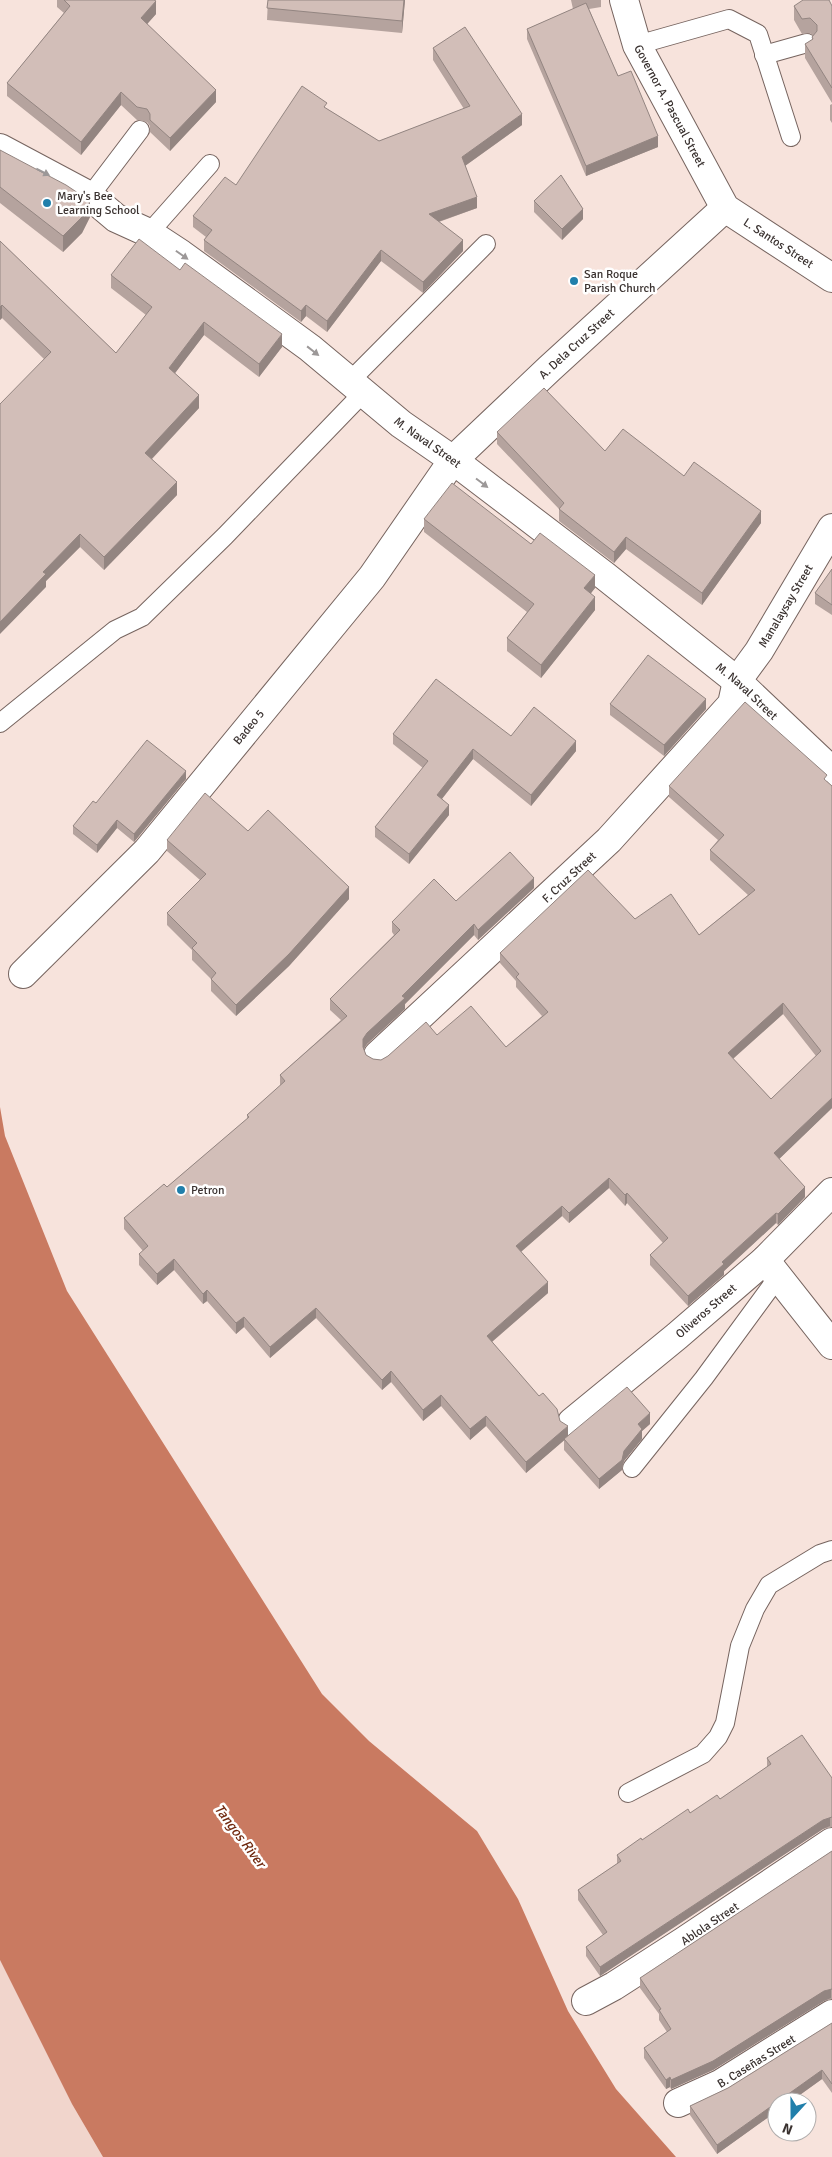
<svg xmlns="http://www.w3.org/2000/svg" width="832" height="2157" viewBox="0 0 832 2157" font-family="Signika,sans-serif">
<rect width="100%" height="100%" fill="#f7e3dc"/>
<!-- built -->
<polygon fill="#f1d5cc" points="0,1960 72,2104 103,2157 0,2157"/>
<!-- water -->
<polygon fill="#c97a61" points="0,1107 5,1136 67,1291 322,1694 369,1741 477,1831 518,1899 568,2011 616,2089 676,2157 103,2157 72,2104 0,1960"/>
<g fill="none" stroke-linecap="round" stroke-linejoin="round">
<defs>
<g id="lane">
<polyline points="637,45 729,19 758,34 791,137"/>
<polyline points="764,55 807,43"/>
<polyline points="90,196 140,130"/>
<polyline points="149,233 210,164"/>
<polyline points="350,381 486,244"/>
<polyline points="0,723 115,630 142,617 225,536 364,392"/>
<polyline points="632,1468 704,1378 778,1277"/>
<polyline points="628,1793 703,1754 718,1737 725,1723 740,1646 755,1609 769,1585 820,1554 832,1550"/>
</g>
<g id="street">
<path id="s1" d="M23,974L147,851L372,577L453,460L549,369L725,208"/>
<path id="s2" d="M378,1055L609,840L732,704L737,681L759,651L832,528"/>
<polyline points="765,1260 832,1345"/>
<path id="s3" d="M572,1422L677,1336L765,1260L832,1192"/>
<path id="s4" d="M586,2001L614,1986L684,1941L832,1842"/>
<path id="s5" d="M678,2103L720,2084L832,2014"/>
</g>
<g id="secondary">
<path id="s6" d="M624,0L637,45L725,208L832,278"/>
<path id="s7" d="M0,148L90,196L116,218L149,233L181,254L310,348L401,424L453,460L605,576L737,681L832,771"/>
</g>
</defs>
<!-- lane casing -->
<use href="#lane" stroke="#76645f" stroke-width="20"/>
<!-- street casing -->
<use href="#street" stroke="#76645f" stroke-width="30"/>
<!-- secondary casing -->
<use href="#secondary" stroke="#76645f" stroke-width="30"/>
<!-- lane -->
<use href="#lane" stroke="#fff" stroke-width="18"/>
<!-- street -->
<use href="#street" stroke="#fff" stroke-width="28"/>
<!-- secondary -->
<use href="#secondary" stroke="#fff" stroke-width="28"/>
</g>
<!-- wall -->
<g fill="#b5a39e" fill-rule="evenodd">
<polygon points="57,0 154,0 156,14 147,24 216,102 170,151 150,132 150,126 147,122 137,120 121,105 81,155 7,96 7,83 64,13 57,7"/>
<polygon points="268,0 405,0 402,33 267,20"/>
<polygon points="571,0 601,0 601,7 589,9 618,76 658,147 586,176 527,39 527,29 573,9"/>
<polygon points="794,6 832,6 832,103 805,58 805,44 812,40 812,37 813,36 810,33 802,34 794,20"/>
<polygon points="433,48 522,125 465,166 477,208 439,222 463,251 423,293 381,261 327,332 306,316 301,322 204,251 204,240 206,237 193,227 193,216 236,185 327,109 379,141 464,109 433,60"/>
<polygon points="832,104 832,123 830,120 830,105"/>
<polygon points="0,150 90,217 82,233 63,252 0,203"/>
<polygon points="534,201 583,219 562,240 534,212"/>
<polygon points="0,241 116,353 146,315 111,288 111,275 282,347 259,377 204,335 175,373 199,408 152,459 177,495 104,570 80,547 46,581 46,587 44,359 2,318 0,320"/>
<polygon points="497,432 605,451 684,476 761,523 702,605 626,549 614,563 559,521 559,509 497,444"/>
<polygon points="424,519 531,544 595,588 591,593 595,610 541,678 507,651 507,638 527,612 424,532"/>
<polygon points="832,569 832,615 815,604 815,593"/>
<polygon points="610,704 706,709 664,756 610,715"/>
<polygon points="393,734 511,736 576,751 531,806 473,759 442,799 449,815 409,864 375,837 375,827 423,768 393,744"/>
<polygon points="186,779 134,842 117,828 97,853 73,834 73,826 96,803"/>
<path d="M827,781L832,786V1108L779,1159L805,1197L778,1225L776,1223L724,1271V1275L688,1306L650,1265V1255L663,1243L627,1203L625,1206L609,1188L569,1223L562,1216L521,1252L548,1293L492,1342L560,1421L568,1436L650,1424L642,1431V1439L624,1461L622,1470L599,1489L564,1450V1440L526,1473L486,1426L470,1440L441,1406L423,1421L391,1382L382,1390L316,1318L270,1358L244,1327L236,1334L207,1301L203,1304L174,1270L157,1285L139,1265V1254L143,1251L124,1229V1218L167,1187L247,1119V1115L280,1086V1075L341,1020L330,1010V999L394,935L392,932V922L456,901L534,888L478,940L474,935L405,1004V1009L367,1044L364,1049L366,1055L373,1059L381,1060L437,1035L506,1047L542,1016L516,987V981L500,963V953L635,919L699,935L748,895L710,860V850L718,840L669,797V786ZM783,1014L816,1056L771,1099L733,1059Z"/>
<polygon points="248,831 349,899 289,966 236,1016 211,991 211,979 192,960 192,950 167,925 167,913 200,880 167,851 167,840"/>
<polygon points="767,1758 832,1778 832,1827 823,1829 600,1976 586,1956 586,1947 603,1935 578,1900 578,1890 617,1864 617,1855 690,1813 720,1799 767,1767"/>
<polygon points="832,1851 832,1999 824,2001 713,2070 671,2089 670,2087 666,2089 644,2058 644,2048 667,2032 659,2020 659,2014 640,1988 640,1978"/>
<polygon points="832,2023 832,2093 822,2079 790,2102 777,2102 777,2111 717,2154 690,2115 690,2106 728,2088"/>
</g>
<!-- shaded-wall -->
<g fill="#938581">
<polygon points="404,0 405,0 402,33 402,21"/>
<polygon points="156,1 156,14 141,31 141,18"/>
<polygon points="216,90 216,102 170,151 170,138"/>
<polygon points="121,92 121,105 81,155 81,142"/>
<polygon points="522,114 522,125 462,168 462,157"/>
<polygon points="658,136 658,147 586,176 586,166"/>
<polygon points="477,197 477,208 429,225 429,214"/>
<polygon points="90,201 90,217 82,233 63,252 63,236"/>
<polygon points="583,209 583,219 562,240 562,229"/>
<polygon points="463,240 463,251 423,293 423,282"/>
<polygon points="381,250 381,261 327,332 327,321"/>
<polygon points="2,305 2,318 0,320 0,307"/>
<polygon points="306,305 306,316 301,322 301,311"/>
<polygon points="204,322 204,335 169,381 169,368"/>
<polygon points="282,334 282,347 259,377 259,364"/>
<polygon points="199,395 199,408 145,466 145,453"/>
<polygon points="177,482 177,495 104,570 104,557"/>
<polygon points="761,511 761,523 702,605 702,593"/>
<polygon points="80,534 80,547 46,581 46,587 0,634 0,622 43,572"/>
<polygon points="626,537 626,549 614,563 614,552"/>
<polygon points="595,575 595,588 584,602 584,588"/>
<polygon points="595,597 595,610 541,678 541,665"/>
<polygon points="706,699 706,709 664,756 664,745"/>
<polygon points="576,741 576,751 531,806 531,795"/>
<polygon points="473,749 473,759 437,805 437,795"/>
<polygon points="186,771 186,779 134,842 134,834"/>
<polygon points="449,805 449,815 409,864 409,854"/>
<polygon points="117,820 117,828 97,853 97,845"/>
<polygon points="534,878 534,888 478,940 478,930"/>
<polygon points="349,887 349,899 289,966 236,1016 236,1005"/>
<polygon points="474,924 474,935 405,1004 405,1009 367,1044 363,1050 363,1058 363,1039 367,1033 402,996"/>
<polygon points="783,1003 783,1014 728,1063 728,1053"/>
<polygon points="832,1098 832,1108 774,1164 774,1153"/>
<polygon points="609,1178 609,1188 569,1223 569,1213"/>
<polygon points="805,1187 805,1197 778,1225 778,1214"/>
<polygon points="627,1193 627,1203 625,1206 625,1195"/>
<polygon points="562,1206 562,1216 516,1256 516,1246"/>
<polygon points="776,1213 776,1223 724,1271 724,1275 688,1306 688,1296 722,1262"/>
<polygon points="174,1259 174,1270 157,1285 157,1274"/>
<polygon points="548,1282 548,1293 487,1346 487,1336"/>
<polygon points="207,1290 207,1301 203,1304 203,1294"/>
<polygon points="316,1308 316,1318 270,1358 270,1347"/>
<polygon points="244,1317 244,1327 236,1334 236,1323"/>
<polygon points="391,1371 391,1382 382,1390 382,1380"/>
<polygon points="441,1395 441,1406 423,1421 423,1410"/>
<polygon points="650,1413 650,1424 642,1431 642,1439 624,1461 622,1470 599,1489 599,1479 638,1424"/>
<polygon points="486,1416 486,1426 470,1440 470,1429"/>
<polygon points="568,1426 568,1437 526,1473 526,1462"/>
<polygon points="830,1817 830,1826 823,1829 600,1976 600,1967 823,1820"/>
<polygon points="831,1989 831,1998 824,2001 713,2070 671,2089 671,2080 824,1991"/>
<polygon points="822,2070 822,2079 790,2102 777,2102 777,2111 717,2154 717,2145"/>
<polygon points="670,2077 670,2087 666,2089 666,2080"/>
</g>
<!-- building -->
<g fill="#d2beb8" stroke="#938581" fill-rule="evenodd">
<polygon points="64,0 154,0 156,1 141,18 216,90 170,138 150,120 150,114 147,109 137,107 121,92 81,142 7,83 70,6"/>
<polygon points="268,0 404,0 402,21 267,8"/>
<polygon points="803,0 829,0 832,6 832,88 805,44 813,39 812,37 817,31 817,25 810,18 802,19 794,6"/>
<polygon points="586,3 618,76 631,71 658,136 586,166 527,29"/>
<polygon points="465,27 522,114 462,157 477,197 429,214 463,240 423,282 381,250 327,321 306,305 301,311 204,240 212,230 193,216 225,177 236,185 302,86 327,103 324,107 379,141 470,106 433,48"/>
<polygon points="0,150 66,185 90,201 82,217 63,236 0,187"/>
<polygon points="561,175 583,209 562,229 534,201"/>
<polygon points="139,239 180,270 185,263 282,334 259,364 204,322 169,368 199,395 145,453 177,482 104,557 80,534 43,572 46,574 0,622 0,404 51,352 2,305 0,307 0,241 116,353 152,307 111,275"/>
<polygon points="544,388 605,451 623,429 684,476 694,462 761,511 702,593 626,537 614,552 559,509 564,503 497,432"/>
<polygon points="452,483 531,544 540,533 595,575 584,588 595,597 541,665 507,638 534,604 424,519"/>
<polygon points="832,569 832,605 815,593"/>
<polygon points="648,655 706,699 664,745 610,704"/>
<polygon points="436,679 511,736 534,707 576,741 531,795 473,749 437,795 449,805 409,854 375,827 428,761 393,734"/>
<path d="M745,702L827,775L824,779L832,786V1098L774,1153L805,1187L778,1214L776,1213L722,1262L724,1264L688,1296L650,1255L668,1238L627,1193L625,1195L609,1178L569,1213L562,1206L516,1246L548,1282L487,1336L539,1396L543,1393L557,1409L560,1421L568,1426L526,1462L486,1416L470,1429L441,1395L423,1410L391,1371L382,1380L316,1308L270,1347L244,1317L236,1323L207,1290L203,1294L174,1259L157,1274L139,1254L148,1246L124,1218L164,1184L167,1187L249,1117L247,1115L285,1081L280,1075L347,1016L330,999L400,930L392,922L434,879L456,901L510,852L534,878L478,930L474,924L402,996L405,998L367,1033L363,1039V1047L366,1055L373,1059L381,1060L388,1056L426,1022L437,1035L471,1006L506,1047L548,1012L516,977L519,974L500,953L588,870L635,919L671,894L699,935L755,890L710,850L724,835L669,786ZM783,1003L821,1051L771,1099L728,1053Z"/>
<polygon points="147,740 186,771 134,834 117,820 97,845 73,826 93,801 96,803"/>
<polygon points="205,793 248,831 268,810 349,887 289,954 236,1005 211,979 216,973 192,948 197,943 167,913 206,874 167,840"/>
<polygon points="627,1387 650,1413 638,1424 642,1429 624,1451 622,1460 599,1479 564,1439"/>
<polygon points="802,1735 832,1778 832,1817 823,1820 600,1967 586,1947 607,1932 578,1890 621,1861 617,1855 641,1838 642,1840 688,1809 690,1813 717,1795 720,1799 771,1764 767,1758"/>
<polygon points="832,1851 832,1989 824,1991 713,2061 671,2080 670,2077 666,2080 644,2048 671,2029 659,2010 661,2009 640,1978"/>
<polygon points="832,2023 832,2084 822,2070 717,2145 690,2106 728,2088"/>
</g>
<!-- one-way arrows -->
<defs><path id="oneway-solid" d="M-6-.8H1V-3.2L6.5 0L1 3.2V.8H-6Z" transform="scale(1.25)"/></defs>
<g fill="#9c9898">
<use href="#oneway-solid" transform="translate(43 172) rotate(27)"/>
<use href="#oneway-solid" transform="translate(182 255) rotate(35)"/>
<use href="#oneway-solid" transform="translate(313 351) rotate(38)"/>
<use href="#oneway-solid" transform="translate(482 483) rotate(37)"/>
</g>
<!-- markers -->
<g fill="#207fab" stroke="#fff" stroke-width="2">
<circle cx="47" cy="203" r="5"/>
<circle cx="574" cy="281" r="5"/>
<circle cx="181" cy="1190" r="5"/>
</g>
<g text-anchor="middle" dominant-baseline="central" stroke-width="5" stroke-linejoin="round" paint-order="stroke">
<!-- street labels -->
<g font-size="12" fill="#3a3230" stroke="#fff">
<text stroke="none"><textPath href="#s6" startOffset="116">Governor A. Pascual Street</textPath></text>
<text stroke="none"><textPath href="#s6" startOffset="296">L. Santos Street</textPath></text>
<text stroke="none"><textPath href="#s1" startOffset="841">A. Dela Cruz Street</textPath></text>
<text stroke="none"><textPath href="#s7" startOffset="521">M. Naval Street</textPath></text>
<text stroke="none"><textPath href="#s2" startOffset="612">Manalaysay Street</textPath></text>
<text stroke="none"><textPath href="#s7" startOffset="926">M. Naval Street</textPath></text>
<text stroke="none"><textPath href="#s1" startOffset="335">Badeo 5</textPath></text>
<text stroke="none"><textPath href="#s2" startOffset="261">F. Cruz Street</textPath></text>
<text stroke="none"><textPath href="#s3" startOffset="174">Oliveros Street</textPath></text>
<text stroke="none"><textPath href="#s4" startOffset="146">Ablola Street</textPath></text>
<text stroke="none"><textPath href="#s5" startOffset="89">B. Caseñas Street</textPath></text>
</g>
<!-- poi labels -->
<g font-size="12" fill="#3a3230" stroke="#fff" text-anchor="start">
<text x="57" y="196">Mary's Bee<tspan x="57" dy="14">Learning School</tspan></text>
<text x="584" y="274">San Roque<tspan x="584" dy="14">Parish Church</tspan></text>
<text x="191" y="1190">Petron</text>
</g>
<!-- water labels -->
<g font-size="14" font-style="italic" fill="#71290f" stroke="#fff">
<text transform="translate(240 1836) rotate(53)">Tangos River</text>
</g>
</g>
<!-- north arrow -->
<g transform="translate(792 2117) rotate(201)"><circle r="24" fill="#ffffff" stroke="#b0adac"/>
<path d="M0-4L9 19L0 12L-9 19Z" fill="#207fab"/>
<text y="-8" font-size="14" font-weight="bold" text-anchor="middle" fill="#3a3230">N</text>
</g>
</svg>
